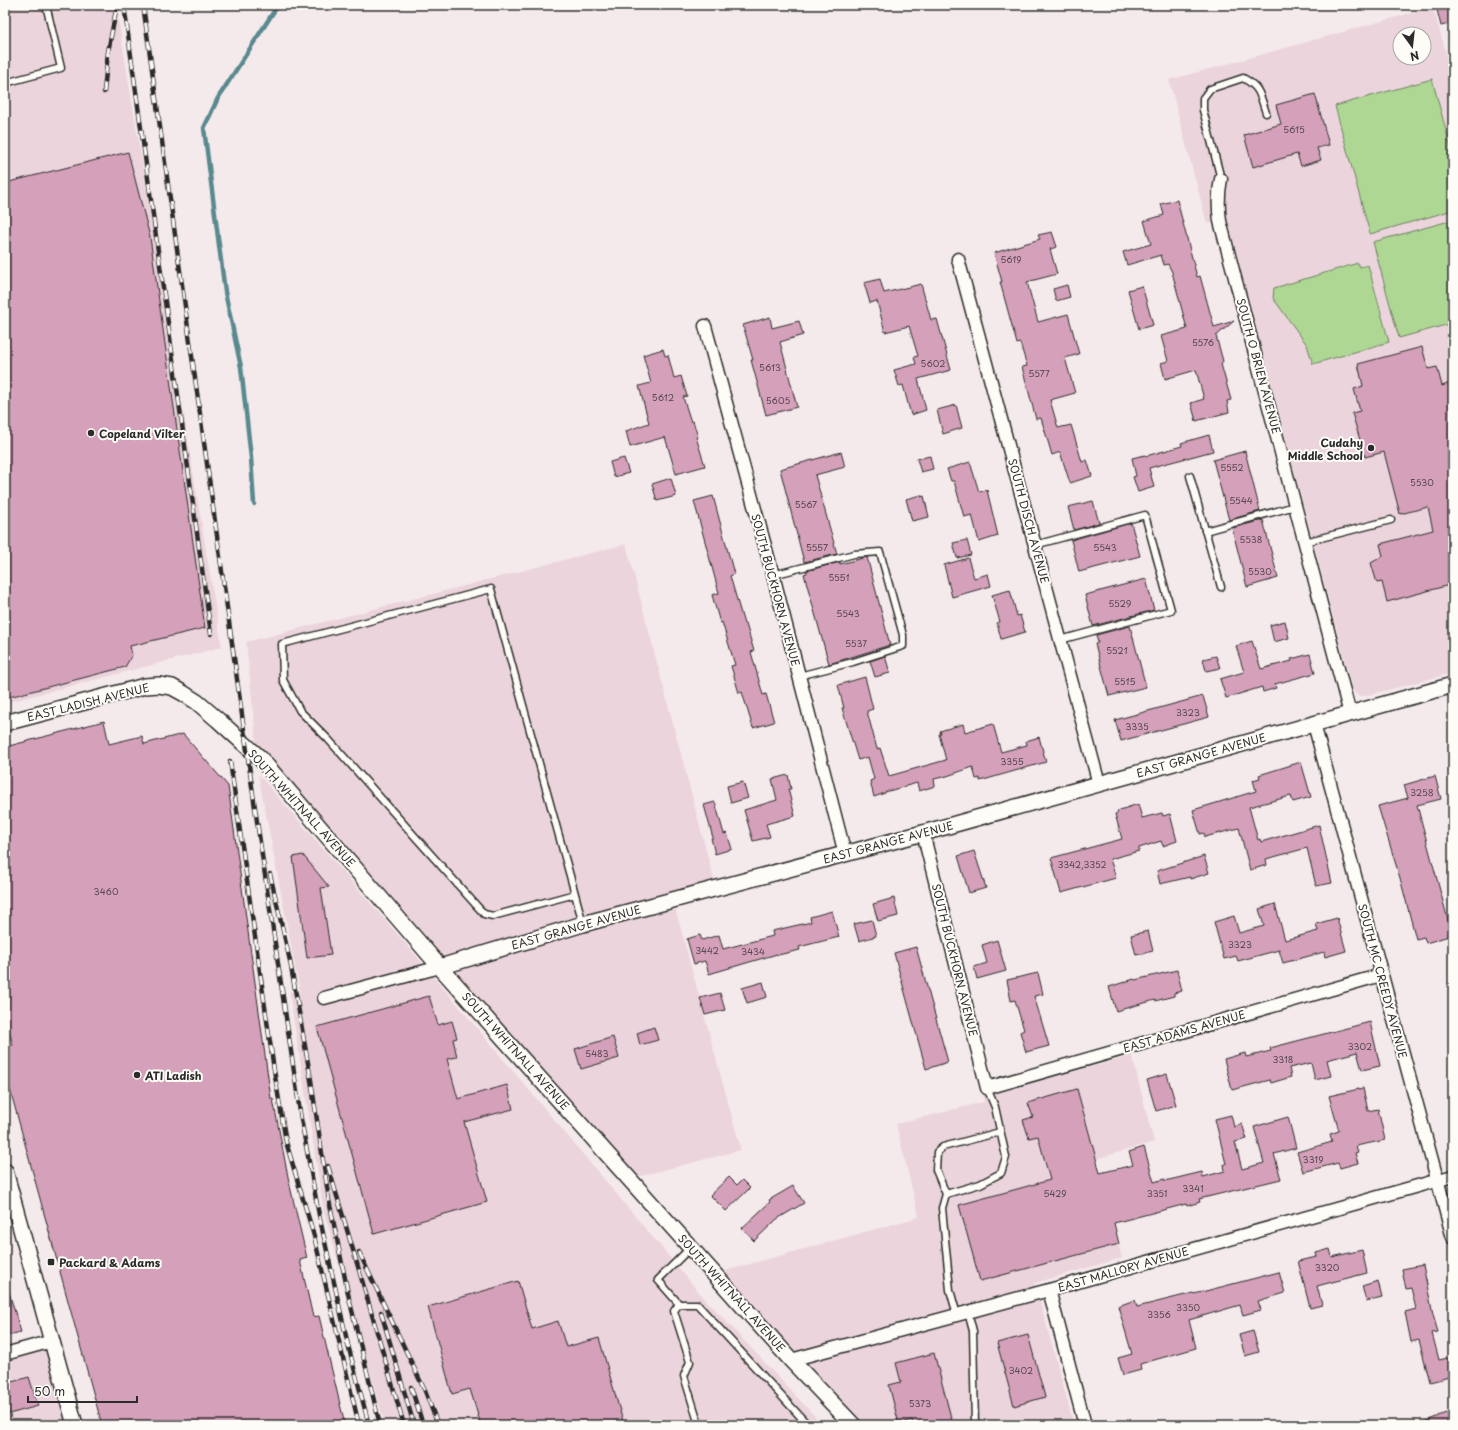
<svg xmlns="http://www.w3.org/2000/svg" width="1458" height="1430" viewBox="0 0 1458 1430" font-family="'Playpen Sans',sans-serif">
<rect width="100%" height="100%" fill="#f5eaeb"/>
<filter id="ink" filterUnits="userSpaceOnUse"><feTurbulence type="fractalNoise" baseFrequency=".025" numOctaves="2"/><feDisplacementMap in="SourceGraphic" scale="8" xChannelSelector="R" yChannelSelector="G"/><feConvolveMatrix kernelMatrix="1 2 1 2 8 2 1 2 1" color-interpolation-filters="sRGB"/></filter>
<g filter="url(#ink)">
<!-- built -->
<g fill="#ebd4dc" fill-rule="evenodd">
<polygon points="5,5 116,5 222,647 5,703"/>
<path d="M1433,7L1453,78V673L1365,696H1358L1353,691L1227,218L1207,224L1169,80ZM1400,34H1424V58H1400Z"/>
<polygon points="626,544 714,880 671,893 741,1150 637,1177 257,749 246,642"/>
<polygon points="258,774 419,959 698,1291 823,1425 385,1425 324,1212 289,991 300,992"/>
<polygon points="1132,1056 1154,1142 1096,1159 1122,1258 1035,1283 1074,1425 861,1425 721,1272 919,1217 896,1124 984,1102 983,1096"/>
<polygon points="52,1341 75,1425 5,1425 5,1354"/>
</g>
<!-- green -->
<g fill="#aed794" stroke="#6c8160">
<polygon points="1432,79 1453,156 1453,210 1370,234 1335,106"/>
<polygon points="1453,220 1453,323 1399,338 1373,242"/>
<polygon points="1358,263 1360,267 1368,265 1389,342 1313,364 1307,345 1273,298 1274,288"/>
</g>
<g fill="none" stroke-linecap="round" stroke-linejoin="round">
<!-- stream -->
<polyline stroke="#59898f" stroke-width="4.5" points="254,504 251,458 241,367 225,292 204,128 218,98 278,5"/>
</g>
<!-- building -->
<g fill="#d5a0ba" stroke="#2b2b2b">
<polygon points="1453,6 1453,23 1441,26 1437,10"/>
<polygon points="1315,94 1329,145 1317,148 1321,160 1301,166 1297,154 1253,167 1244,135 1281,124 1276,105"/>
<polygon points="128,152 150,237 205,628 130,646 132,655 125,667 5,698 5,183"/>
<polygon points="1177,200 1197,277 1200,276 1214,327 1234,321 1216,336 1223,361 1221,364 1231,400 1227,401 1229,412 1196,421 1191,403 1204,399 1196,370 1165,379 1161,363 1168,361 1161,336 1187,329 1172,272 1168,264 1164,265 1161,255 1127,265 1123,252 1151,244 1144,221 1164,215 1161,204"/>
<polygon points="1052,232 1057,247 1050,249 1057,274 1027,282 1038,322 1068,314 1079,354 1065,358 1075,393 1050,400 1058,428 1071,425 1082,462 1087,460 1092,476 1070,483 1060,452 1052,455 1041,418 1036,419 1022,367 1027,366 1020,343 1017,344 1000,282 1002,282 994,253 1040,239 1038,235"/>
<polygon points="880,279 884,293 921,284 931,320 937,319 951,370 918,379 926,410 911,415 903,385 899,386 894,370 916,364 914,357 918,356 909,326 885,332 877,301 870,303 864,283"/>
<polygon points="1067,285 1070,297 1056,301 1053,289"/>
<polygon points="1142,286 1153,325 1139,329 1128,290"/>
<polygon points="770,317 772,328 799,321 803,335 780,342 797,407 766,415 751,360 753,360 743,325"/>
<polygon points="1422,347 1428,369 1437,367 1442,386 1450,383 1453,393 1453,584 1387,602 1382,582 1377,583 1371,563 1383,556 1380,544 1433,530 1428,507 1400,514 1384,452 1365,457 1352,413 1360,411 1354,389 1363,386 1358,364"/>
<polygon points="663,349 665,356 668,355 674,378 681,376 687,396 683,397 691,422 693,421 698,437 696,437 705,466 676,474 665,437 630,447 626,431 649,423 639,386 651,383 643,355"/>
<polygon points="956,405 962,428 943,434 937,410"/>
<polygon points="1209,435 1213,451 1149,468 1154,487 1138,492 1133,477 1136,476 1132,458 1145,455 1146,456 1182,446 1181,443"/>
<polygon points="1245,451 1260,511 1229,520 1213,460"/>
<polygon points="841,452 845,467 815,475 837,554 804,562 780,469"/>
<polygon points="930,456 933,469 921,472 917,459"/>
<polygon points="624,458 629,473 614,477 610,462"/>
<polygon points="970,462 979,492 987,490 998,536 979,542 972,515 964,517 954,481 951,481 947,469"/>
<polygon points="671,478 676,496 657,501 652,484"/>
<polygon points="921,495 921,497 924,496 929,517 912,521 906,499"/>
<polygon points="713,496 734,574 730,576 744,624 746,624 754,651 751,652 763,695 766,694 774,722 753,728 742,692 739,693 731,666 735,665 722,622 720,623 712,595 719,593 694,501"/>
<polygon points="1093,501 1099,523 1074,530 1068,507"/>
<polygon points="1263,520 1278,578 1247,587 1232,528"/>
<polygon points="1131,523 1140,556 1079,572 1071,540"/>
<polygon points="967,540 971,555 957,558 953,543"/>
<polygon points="867,557 890,645 829,664 804,574 807,573 806,571 840,562 840,564"/>
<polygon points="968,558 974,578 988,574 991,586 952,597 944,565"/>
<polygon points="1146,579 1154,610 1093,626 1085,595"/>
<polygon points="1010,590 1017,616 1020,615 1025,632 1001,639 997,623 1000,622 992,595"/>
<polygon points="1285,621 1289,638 1274,642 1270,625"/>
<polygon points="1130,626 1146,687 1109,696 1095,644 1098,643 1096,635"/>
<polygon points="1252,641 1261,669 1292,661 1291,659 1310,654 1315,673 1275,684 1276,688 1263,692 1262,687 1226,698 1220,679 1244,672 1236,646"/>
<polygon points="885,656 890,673 875,677 870,661"/>
<polygon points="1216,656 1220,668 1206,671 1203,659"/>
<polygon points="865,677 873,709 867,711 877,749 880,748 889,776 946,760 939,734 941,734 940,731 963,724 965,732 993,724 1001,752 1027,745 1026,741 1039,737 1046,762 980,781 980,778 976,779 973,767 947,776 934,779 935,786 919,791 917,783 885,792 885,793 874,797 870,781 874,779 868,757 858,760 842,708 844,708 838,685"/>
<polygon points="1203,696 1209,717 1121,741 1115,720"/>
<polygon points="104,721 109,744 142,736 144,744 183,734 228,786 271,1099 273,1099 289,1182 307,1258 300,1260 313,1317 319,1316 345,1425 102,1425 5,1071 5,1047 13,1045 5,1016 5,747"/>
<polygon points="1301,762 1311,797 1293,802 1291,796 1249,807 1258,840 1260,839 1261,842 1319,825 1332,883 1316,886 1307,848 1266,859 1267,865 1250,870 1239,828 1205,837 1204,833 1200,834 1193,810 1256,791 1253,780 1260,778 1259,775"/>
<polygon points="788,775 791,789 788,789 795,816 766,824 770,837 753,841 744,810 777,800 772,779"/>
<polygon points="1435,776 1441,799 1417,805 1452,935 1426,943 1424,937 1416,939 1400,878 1378,806 1408,798 1404,785"/>
<polygon points="743,782 748,798 731,803 727,786"/>
<polygon points="715,802 724,834 727,833 732,849 715,854 711,838 713,838 704,805"/>
<polygon points="1138,804 1142,818 1162,813 1163,816 1170,814 1177,841 1163,846 1161,841 1139,848 1139,851 1110,859 1116,878 1061,893 1051,858 1122,839 1115,814 1118,813 1117,811"/>
<polygon points="974,851 986,888 969,893 958,856"/>
<polygon points="303,855 329,887 321,888 331,955 307,958 293,857"/>
<polygon points="1204,856 1209,873 1190,879 1190,877 1160,884 1157,871"/>
<polygon points="894,898 898,916 878,921 873,904"/>
<polygon points="1275,904 1285,940 1318,931 1316,924 1337,918 1346,951 1325,957 1324,952 1283,963 1279,950 1238,961 1236,956 1224,959 1214,922 1234,916 1239,933 1264,926 1259,909"/>
<polygon points="832,911 839,937 799,947 800,950 778,955 777,954 709,974 705,961 694,964 687,939 700,935 702,940 719,935 723,949 773,936 772,931 811,922 810,917"/>
<polygon points="872,920 876,936 859,941 854,924"/>
<polygon points="1148,931 1153,951 1136,955 1131,935"/>
<polygon points="997,940 1006,971 977,979 974,967 987,963 982,945"/>
<polygon points="916,947 948,1062 926,1069 894,953"/>
<polygon points="1177,970 1182,991 1174,993 1174,996 1155,1001 1155,1000 1116,1011 1109,987 1134,979 1135,980"/>
<polygon points="1038,973 1043,994 1034,996 1049,1046 1026,1052 1020,1032 1024,1030 1015,1000 1011,1001 1007,980"/>
<polygon points="763,982 767,997 747,1003 742,988"/>
<polygon points="720,993 725,1010 705,1015 700,998"/>
<polygon points="429,996 438,1025 452,1021 457,1038 453,1039 457,1057 447,1059 458,1099 507,1085 513,1109 464,1122 487,1202 374,1234 317,1027"/>
<polygon points="1370,1022 1380,1066 1362,1070 1357,1052 1327,1060 1331,1076 1315,1080 1311,1063 1289,1068 1291,1077 1271,1083 1270,1080 1232,1090 1224,1059 1245,1053 1246,1057 1271,1051 1270,1048"/>
<polygon points="654,1027 658,1040 640,1045 637,1033"/>
<polygon points="613,1037 619,1058 581,1069 575,1049"/>
<polygon points="1167,1074 1176,1105 1156,1111 1147,1080"/>
<polygon points="1363,1088 1368,1111 1378,1109 1385,1140 1356,1146 1358,1152 1355,1153 1358,1163 1340,1168 1338,1163 1303,1172 1297,1152 1332,1142 1330,1134 1339,1131 1329,1096"/>
<polygon points="1077,1089 1100,1173 1133,1165 1129,1152 1144,1147 1154,1182 1165,1179 1165,1181 1202,1172 1203,1177 1225,1171 1224,1164 1226,1164 1215,1119 1231,1115 1234,1127 1242,1124 1247,1139 1235,1142 1242,1169 1264,1163 1254,1127 1288,1117 1296,1148 1274,1154 1281,1179 1199,1199 1200,1202 1187,1206 1186,1204 1114,1223 1119,1244 980,1281 959,1205 1050,1180 1038,1136 1029,1138 1023,1120 1033,1117 1028,1103"/>
<polygon points="729,1177 737,1185 742,1180 750,1188 726,1211 710,1195"/>
<polygon points="793,1186 804,1203 777,1219 754,1241 742,1228 770,1202 769,1200"/>
<polygon points="1330,1249 1332,1257 1362,1250 1367,1273 1317,1286 1322,1305 1310,1308 1298,1261 1317,1257 1316,1253"/>
<polygon points="1423,1265 1433,1315 1438,1332 1432,1333 1439,1360 1448,1358 1453,1376 1430,1382 1419,1340 1411,1342 1405,1312 1416,1309 1411,1288 1406,1289 1402,1269"/>
<polygon points="1279,1272 1285,1293 1258,1301 1261,1310 1243,1315 1240,1305 1189,1320 1196,1348 1140,1364 1141,1370 1123,1375 1118,1358 1132,1354 1118,1306 1135,1300 1137,1307 1193,1293 1194,1294"/>
<polygon points="518,1281 532,1329 558,1321 566,1347 599,1338 624,1425 481,1425 470,1389 452,1394 428,1307"/>
<polygon points="1378,1281 1382,1297 1366,1301 1362,1286"/>
<polygon points="5,1289 8,1289 21,1332 5,1336"/>
<polygon points="1253,1331 1259,1352 1245,1356 1239,1335"/>
<polygon points="1028,1335 1045,1397 1014,1406 997,1343"/>
<polygon points="934,1353 953,1425 913,1425 912,1420 899,1424 889,1385 901,1382 896,1363"/>
<polygon points="29,1377 38,1406 9,1414 5,1398 5,1384"/>
<polygon points="1453,1410 1453,1425 1417,1425"/>
</g>
<g fill="none" stroke-linecap="round" stroke-linejoin="round">
<defs>
<g id="service">
<polyline points="5,83 61,68 46,5"/>
<path d="M1221,179L1203,110V98L1210,89L1243,78C1260,87 1260,95 1266,113"/>
<polyline points="1190,476 1221,587"/>
<polyline points="1205,531 1295,506"/>
<polyline points="1305,542 1391,520"/>
<polyline points="1035,545 1145,515 1171,610 1060,640"/>
<polyline points="773,575 854,554 880,552 903,635 903,646 853,662 799,676"/>
<polyline points="575,894 493,916 484,914 328,739 300,711 283,680 282,644 491,589 575,894 583,924"/>
<polyline points="946,1194 936,1170 937,1152 943,1147 1000,1132"/>
<polyline points="691,1247 658,1280 679,1304 697,1304 808,1425"/>
<polyline points="679,1304 674,1311 690,1362 684,1376 699,1425"/>
<polyline points="968,1312 973,1331 975,1425"/>
<polyline points="957,1315 950,1290 942,1208 946,1194 980,1184 1001,1173 1006,1157 995,1107 987,1088"/>
</g>
<g id="minor">
<path d="M1221,179C1218,193 1218,206 1220,221L1350,714"/>
<polyline points="958,259 1099,784"/>
<polyline points="705,326 773,575 845,854"/>
<polyline points="1314,724 1453,1238"/>
<polyline points="923,833 987,1088 1381,975"/>
<polyline points="324,998 440,967"/>
<polyline points="1049,1290 1085,1425"/>
<polyline points="5,1354 52,1341"/>
<polyline points="791,1360 1049,1290 1453,1176"/>
</g>
<g id="tertiary">
<polyline points="5,723 145,686 159,685 172,687 183,693 197,702 218,720 260,758 440,967 791,1360 853,1425"/>
<polyline points="440,967 583,924 923,833 1453,685"/>
<polyline points="5,1171 75,1425"/>
</g>
</defs>
<!-- service casing -->
<use href="#service" stroke="#2b2b2b" stroke-width="9"/>
<!-- minor casing -->
<use href="#minor" stroke="#2b2b2b" stroke-width="15"/>
<!-- tertiary casing -->
<use href="#tertiary" stroke="#2b2b2b" stroke-width="18"/>
<!-- service -->
<use href="#service" stroke="#fdfcf7" stroke-width="6"/>
<!-- minor -->
<use href="#minor" stroke="#fdfcf7" stroke-width="12"/>
<!-- tertiary -->
<use href="#tertiary" stroke="#fdfcf7" stroke-width="15"/>
<defs>
<g id="rail">
<polyline points="124,5 211,634"/>
<polyline points="143,5 254,801 301,1119 319,1215 348,1345 369,1425"/>
<polyline points="104,92 108,52 117,5"/>
<polyline points="230,761 274,1070 286,1142 314,1236 359,1425"/>
<polyline points="270,874 290,961 311,1080 329,1200 349,1298 380,1425"/>
<polyline points="328,1166 359,1270 404,1425"/>
<polyline points="359,1252 425,1391 438,1425"/>
<polyline points="381,1312 414,1425"/>
<polyline points="411,1387 423,1425"/>
</g>
</defs>
<!-- rail casing -->
<use href="#rail" stroke="#2b2b2b" stroke-width="4.5"/>
<!-- rail -->
<use href="#rail" stroke="#fdfcf7" stroke-width="3" stroke-dasharray="9" stroke-linecap="butt"/>
</g>
</g>
<!-- markers -->
<g fill="#2b2b2b" stroke="#fdfcf7" stroke-width="1.5">
<circle cx="91" cy="433" r="4"/>
<circle cx="1371" cy="448" r="4"/>
<circle cx="137" cy="1075" r="4"/>
<rect x="47" y="1258" width="8" height="8" rx="2"/>
</g>
<g text-anchor="middle" dominant-baseline="central" stroke-width="4" stroke-linejoin="round" paint-order="stroke">
<!-- number labels -->
<g font-size="9" fill="#56484f">
<text x="1294" y="129">5615</text>
<text x="1011" y="259">5619</text>
<text x="1203" y="342">5576</text>
<text x="933" y="363">5602</text>
<text x="770" y="367">5613</text>
<text x="1039" y="373">5577</text>
<text x="663" y="397">5612</text>
<text x="778" y="400">5605</text>
<text x="1232" y="467">5552</text>
<text x="1422" y="482">5530</text>
<text x="1241" y="500">5544</text>
<text x="806" y="504">5567</text>
<text x="1251" y="539">5538</text>
<text x="817" y="547">5557</text>
<text x="1105" y="547">5543</text>
<text x="1260" y="571">5530</text>
<text x="839" y="577">5551</text>
<text x="1120" y="603">5529</text>
<text x="848" y="613">5543</text>
<text x="856" y="643">5537</text>
<text x="1117" y="650">5521</text>
<text x="1125" y="681">5515</text>
<text x="1188" y="712">3323</text>
<text x="1137" y="726">3335</text>
<text x="1012" y="761">3355</text>
<text x="1422" y="792">3258</text>
<text x="1082" y="864">3342,3352</text>
<text x="106" y="891">3460</text>
<text x="1240" y="944">3323</text>
<text x="707" y="950">3442</text>
<text x="753" y="951">3434</text>
<text x="1360" y="1046">3302</text>
<text x="597" y="1053">5483</text>
<text x="1283" y="1059">3318</text>
<text x="1313" y="1159">3319</text>
<text x="1193" y="1188">3341</text>
<text x="1055" y="1193">5429</text>
<text x="1157" y="1193">3351</text>
<text x="1327" y="1267">3320</text>
<text x="1188" y="1307">3350</text>
<text x="1159" y="1314">3356</text>
<text x="1021" y="1370">3402</text>
<text x="920" y="1403">5373</text>
</g>
<!-- street labels -->
<g font-size="11" fill="#2b2b2b" stroke="#fdfcf7">
<text transform="translate(1259 366) rotate(75)">SOUTH O BRIEN AVENUE</text>
<text transform="translate(1029 521) rotate(75)">SOUTH DISCH AVENUE</text>
<text transform="translate(776 590) rotate(75)">SOUTH BUCKHORN AVENUE</text>
<text transform="translate(88 702) rotate(-14)">EAST LADISH AVENUE</text>
<text transform="translate(1201 755) rotate(-16)">EAST GRANGE AVENUE</text>
<text transform="translate(302 808) rotate(48)">SOUTH WHITNALL AVENUE</text>
<text transform="translate(888 842) rotate(-15)">EAST GRANGE AVENUE</text>
<text transform="translate(576 927) rotate(-16)">EAST GRANGE AVENUE</text>
<text transform="translate(955 960) rotate(76)">SOUTH BUCKHORN AVENUE</text>
<text transform="translate(1383 981) rotate(75)">SOUTH MC CREEDY AVENUE</text>
<text transform="translate(1184 1031) rotate(-16)">EAST ADAMS AVENUE</text>
<text transform="translate(516 1051) rotate(48)">SOUTH WHITNALL AVENUE</text>
<text transform="translate(1123 1269) rotate(-16)">EAST MALLORY AVENUE</text>
<text transform="translate(732 1293) rotate(48)">SOUTH WHITNALL AVENUE</text>
</g>
<!-- poi labels -->
<g font-size="11" font-weight="bold" fill="#2b2b2b" stroke="#fdfcf7" text-anchor="start">
<text x="99" y="433">Copeland Vilter</text>
<text x="1363" y="442" text-anchor="end">Cudahy<tspan x="1363" dy="13">Middle School</tspan></text>
<text x="145" y="1075">ATI Ladish</text>
<text x="59" y="1262">Packard &amp; Adams</text>
</g>
</g>
<!-- margin -->
<rect width="1458" height="1430" fill="none" stroke="#fdfcf7" stroke-width="20"/>
<rect x="10" y="10" width="1438" height="1410" fill="none" stroke="#2b2b2b" stroke-width="1.5" filter="url(#ink)"/>
<!-- north arrow -->
<g transform="translate(1412 46) rotate(165)"><circle r="19" fill="#fdfcf7" stroke="#a9a8a5"/>
<path d="M0-3L7 15L0 10L-7 15Z" fill="#2b2b2b"/>
<text y="-6" font-size="11" font-weight="bold" text-anchor="middle" fill="#2b2b2b">N</text>
</g>
<!-- scale -->
<path d="M28 1396v6h109v-6" fill="none" stroke="#2b2b2b" stroke-width="2"/>
<text x="34" y="1396" font-size="12" fill="#2b2b2b" stroke="#fdfcf7" stroke-width="3" paint-order="stroke">50 m</text>
</svg>
